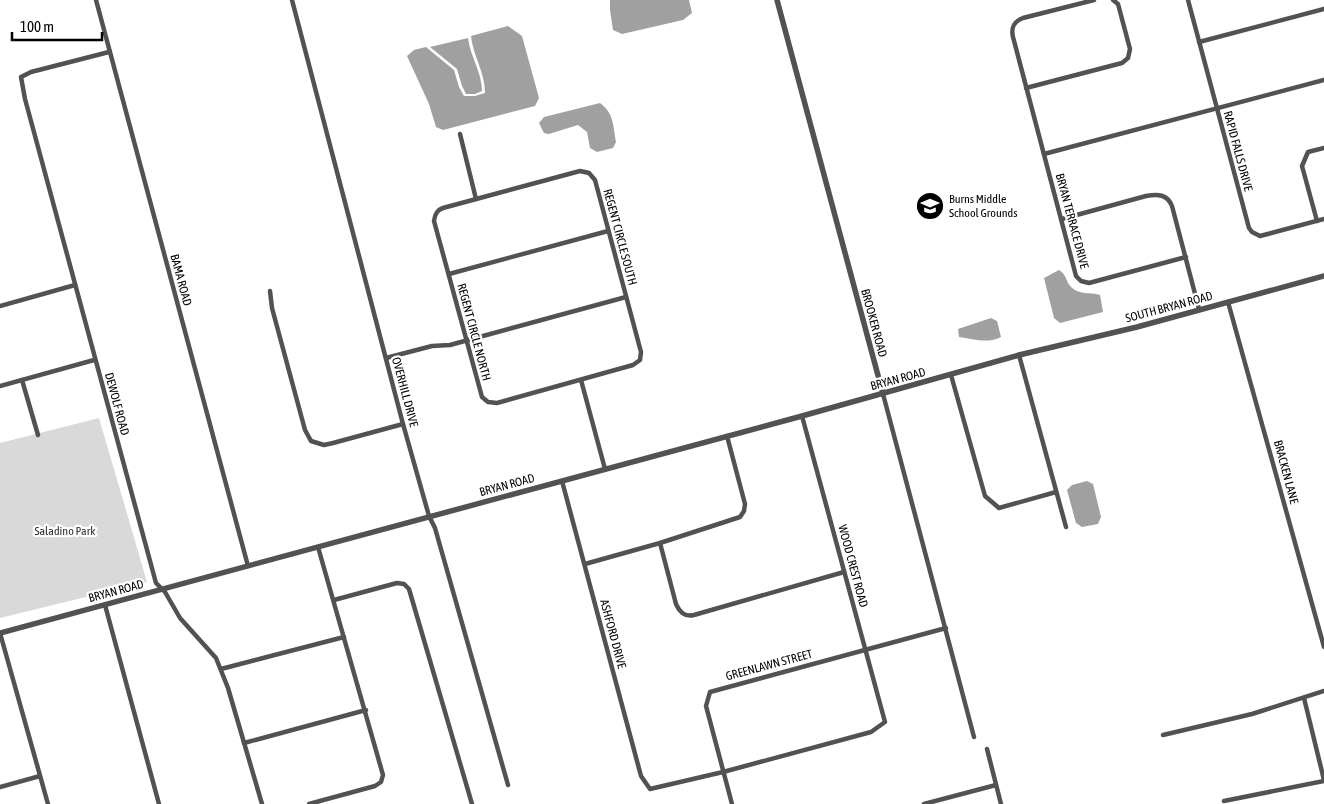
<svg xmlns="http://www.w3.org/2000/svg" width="1324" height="804" viewBox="0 0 1324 804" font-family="'Asap Condensed',sans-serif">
<rect width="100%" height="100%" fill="#fff"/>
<!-- green -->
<polygon fill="#d9d9d9" points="99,418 147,582 0,618 0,443"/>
<!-- water -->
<g fill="#a0a0a0">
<polygon points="610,0 689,0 692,13 683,20 622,34 613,30 610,10"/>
<path d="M508,26L522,36L539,98L535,106L443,130L436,127L429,104L407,56L414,50L426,47L454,70L459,87L464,96H475L485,93C485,72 473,56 471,36Z"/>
<path d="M468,38C470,56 482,72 482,91L475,94H466L462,86L457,69L430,47Z"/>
<path d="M600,103C614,113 613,126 616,142L613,148L597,152L590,148L587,132L578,125L549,134L544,133L539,123L544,117Z"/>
<path d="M1059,270C1067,275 1066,282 1071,287C1079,295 1090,292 1100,295L1103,312L1060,323L1054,318L1044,278Z"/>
<path d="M991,318L997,321L1001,337C988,344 973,339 959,337L958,329Z"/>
<polygon points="1087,481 1093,484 1101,517 1098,524 1082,527 1076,523 1067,490 1072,485"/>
</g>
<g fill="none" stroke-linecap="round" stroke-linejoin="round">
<!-- minor -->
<g stroke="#525252" stroke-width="4.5">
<polyline points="96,0 248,566"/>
<polyline points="292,0 403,424 429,516 435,528 508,785"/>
<path d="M1094,0L1023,18C1013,22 1011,28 1013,37L1076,276L1081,281L1089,283L1186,257"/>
<polyline points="1188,0 1249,228 1252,232 1260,236 1324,219"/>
<polyline points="1199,42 1324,9"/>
<polyline points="109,52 31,72 21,77 25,99 156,583 165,592 180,618 216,658 228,688 262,804"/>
<polyline points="1026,88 1122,63 1128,58 1130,49 1118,4 1113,0"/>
<polyline points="460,134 476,199"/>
<polyline points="1044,154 1324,80"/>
<path d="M580,171L589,173L595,180L641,352L640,360L633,365L497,403L488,402L482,397L434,221C435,214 437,210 443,208Z"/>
<path d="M1062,219L1146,196C1158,194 1167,194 1172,206L1199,309"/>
<polyline points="1317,221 1302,166 1308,152 1324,148"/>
<polyline points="449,274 608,231"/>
<polyline points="270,291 272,308 305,430 311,441 324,445 333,443 403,424"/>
<polyline points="1228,302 1324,647"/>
<polyline points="0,306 75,285"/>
<polyline points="1019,355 1066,527"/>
<polyline points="386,358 432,346 450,345 626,297"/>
<polyline points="951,375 985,496 999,508 1056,492"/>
<polyline points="22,380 38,435"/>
<polyline points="581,380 605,469"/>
<polyline points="0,386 94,360"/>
<polyline points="883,394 974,737"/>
<polyline points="562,481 641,776 650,789 723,772 871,732 885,722 802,416"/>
<path d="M660,543L676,604C680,613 685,617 694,615L844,572"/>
<polyline points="585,564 660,543 740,517 744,511 745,504 727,436"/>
<polyline points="334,600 397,583 404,584 409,589 472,804"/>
<polyline points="105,605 159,804"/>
<polyline points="0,633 48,804"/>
<polyline points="221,669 344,637"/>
<polyline points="1304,698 1324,780"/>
<polyline points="1163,735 1252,714 1324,691"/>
<polyline points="244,743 366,710"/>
<polyline points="987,749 1001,804"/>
<polyline points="0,787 40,776"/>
<polyline points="1224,801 1324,781"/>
<polyline points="309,804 375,786 381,782 383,775 318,547"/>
<polyline points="732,804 706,706 710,692 946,628"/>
<polyline points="924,804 996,785"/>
</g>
<!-- tertiary -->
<g stroke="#525252" stroke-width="5.5">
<polyline points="777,0 883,394"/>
<polyline points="0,633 802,416 1019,355 1137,327 1324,276"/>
</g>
</g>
<!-- icons -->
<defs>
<symbol id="school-disc" viewBox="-11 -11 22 22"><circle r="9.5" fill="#000" stroke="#fff"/><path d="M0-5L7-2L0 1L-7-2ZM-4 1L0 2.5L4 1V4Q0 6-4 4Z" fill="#fff"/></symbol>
</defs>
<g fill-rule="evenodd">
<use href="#school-disc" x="914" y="190" width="32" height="32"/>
</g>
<g text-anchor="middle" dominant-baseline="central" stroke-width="4.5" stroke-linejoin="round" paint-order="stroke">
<!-- street labels -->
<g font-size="12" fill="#000" stroke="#fff">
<text transform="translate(1238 151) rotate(75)">RAPID FALLS DRIVE</text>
<text transform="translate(1072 221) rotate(75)">BRYAN TERRACE DRIVE</text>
<text transform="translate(620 237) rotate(75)">REGENT CIRCLE SOUTH</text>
<text transform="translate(181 280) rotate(75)">BAMA ROAD</text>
<text transform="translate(1169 307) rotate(-15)">SOUTH BRYAN ROAD</text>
<text transform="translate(874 323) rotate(75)">BROOKER ROAD</text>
<text transform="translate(474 332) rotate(75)">REGENT CIRCLE NORTH</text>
<text transform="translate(898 379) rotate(-15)">BRYAN ROAD</text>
<text transform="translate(405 392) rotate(75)">OVERHILL DRIVE</text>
<text transform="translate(117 404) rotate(75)">DEWOLF ROAD</text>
<text transform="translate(1286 472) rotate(75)">BRACKEN LANE</text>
<text transform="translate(507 485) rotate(-15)">BRYAN ROAD</text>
<text transform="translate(853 566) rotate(75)">WOOD CREST ROAD</text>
<text transform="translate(116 591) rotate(-15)">BRYAN ROAD</text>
<text transform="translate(613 634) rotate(75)">ASHFORD DRIVE</text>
<text transform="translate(769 665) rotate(-15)">GREENLAWN STREET</text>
</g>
<!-- poi labels -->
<g font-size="12" fill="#000" stroke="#fff" text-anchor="start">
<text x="949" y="199">Burns Middle<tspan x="949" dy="14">School Grounds</tspan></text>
</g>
<!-- park labels -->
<g font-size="12" fill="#303030" stroke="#fff">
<text x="65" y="531">Saladino Park</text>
</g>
</g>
<!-- scale -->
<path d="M12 32v8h90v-8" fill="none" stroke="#000000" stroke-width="2.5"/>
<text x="20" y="32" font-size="15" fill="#000000" stroke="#ffffff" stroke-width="4" paint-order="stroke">100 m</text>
</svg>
